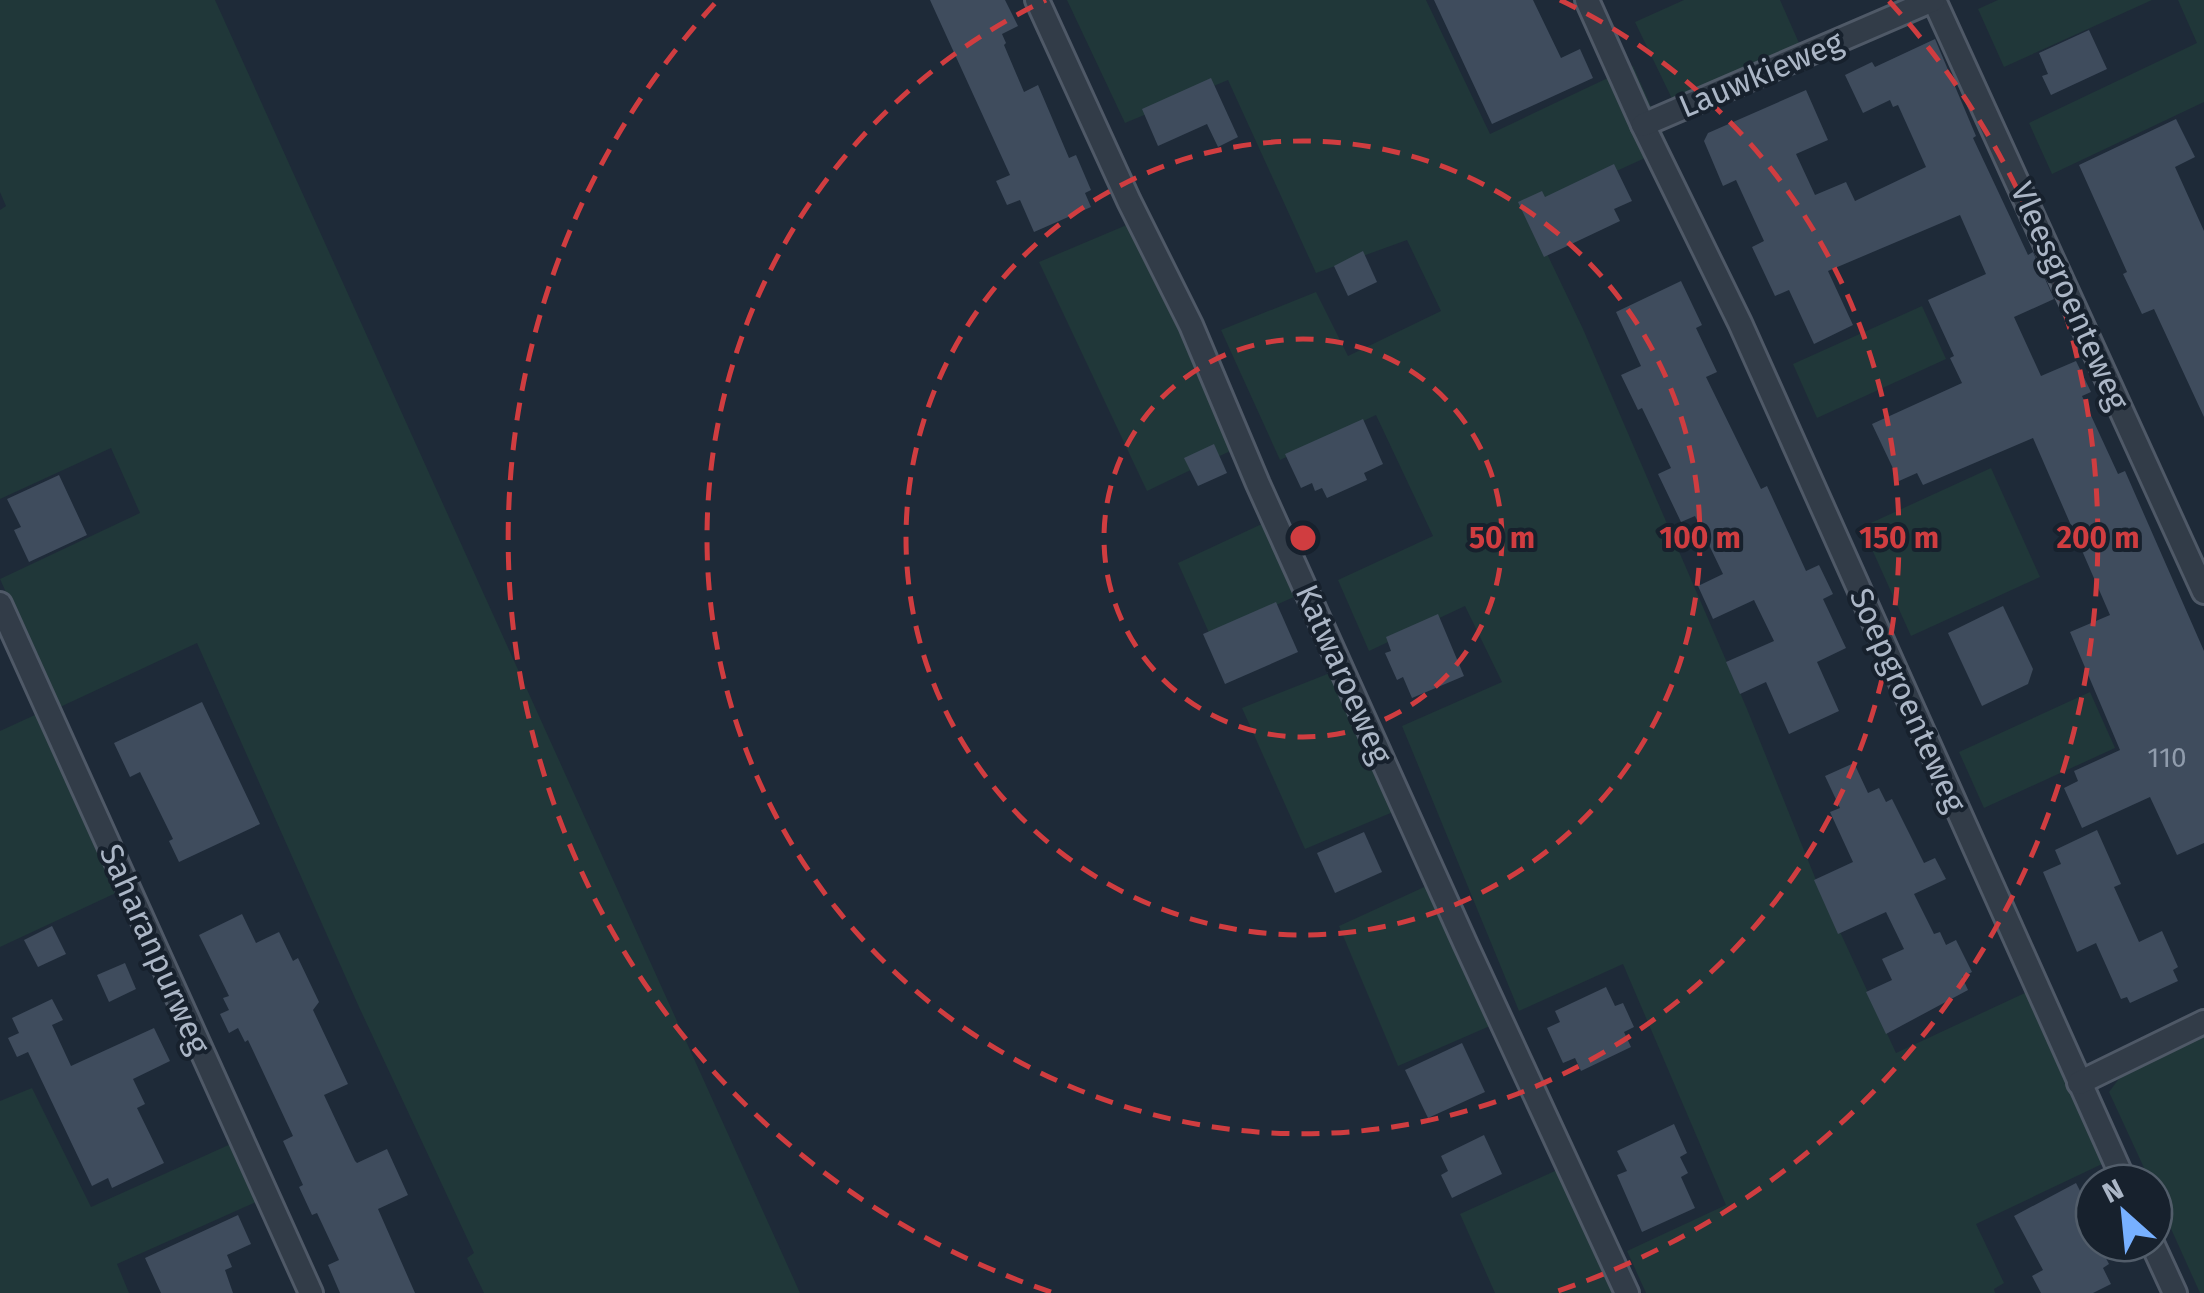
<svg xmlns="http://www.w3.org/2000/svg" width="2204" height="1293" viewBox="0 0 2204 1293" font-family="'Fira Sans',sans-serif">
<rect width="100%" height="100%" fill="#1e2a38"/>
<!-- green -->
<g fill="#203739">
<polygon points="0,0 215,0 800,1293 484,1293 467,1258 474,1253 359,1007 197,643 58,708 0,579 140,513 111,448 0,499 0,210 6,206 0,192"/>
<polygon points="1067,0 1426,0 1490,134 1633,66 1669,147 1527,212 1583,329 1747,709 1816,880 1896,1053 2042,985 2119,1156 1976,1224 2004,1283 1994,1289 1995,1293 1646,1293 1627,1251 1726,1205 1623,964 1519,1011 1402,726 1502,682 1465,606 1369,651 1338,580 1433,536 1376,415 1280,460 1221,330 1316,292 1348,356 1441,311 1407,240 1316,273 1228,80 1125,123"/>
<polygon points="1684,0 1780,0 1806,59 1676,107 1635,22"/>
<polygon points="1998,0 2152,0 2004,67 1978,9"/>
<polygon points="2178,0 2204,0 2204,102 2052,174 2029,123 2197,43"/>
<polygon points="1148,216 1251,441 1147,491 1039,262"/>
<polygon points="1922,306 1946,359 1817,418 1793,364"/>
<polygon points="1991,468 2040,577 1911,636 1862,527"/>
<polygon points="1283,514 1316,587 1210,635 1178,563"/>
<polygon points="1350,665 1412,804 1305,849 1242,708"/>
<polygon points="2090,692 2115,748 1984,808 1959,752"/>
<polygon points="37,714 118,892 0,947 0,731"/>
<polygon points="1444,878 1506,1019 1398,1066 1339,926"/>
<polygon points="2204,1037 2204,1293 2200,1293 2154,1191 2154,1183 2151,1183 2109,1092 2124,1072"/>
<polygon points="32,1088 91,1207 233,1143 258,1201 117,1264 129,1293 0,1293 0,1101"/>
<polygon points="1566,1166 1624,1293 1495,1293 1460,1214"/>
</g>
<!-- building -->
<g fill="#3f4c5d">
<polygon points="930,0 1005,0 1018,26 1002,34 1006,43 1004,45 1024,92 1038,85 1069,158 1076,155 1091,190 1085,193 1091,207 1034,232 1020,200 1007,205 996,181 1010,175"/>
<polygon points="1434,0 1533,0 1561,58 1580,49 1593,78 1492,124"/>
<polygon points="2089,30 2107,69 2051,95 2042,76 2048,74 2039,53"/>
<polygon points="1935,39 1976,136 1973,138 2028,255 2033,252 2054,299 2014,317 2041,376 2076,361 2091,392 2082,396 2118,474 2125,471 2204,651 2204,843 2177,855 2150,797 2082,828 2064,788 2078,781 2074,771 2120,750 2070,632 2110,615 2033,438 1923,485 1917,473 1899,481 1872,424 1962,383 1950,358 1954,356 1928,300 1986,274 1960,215 1828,271 1853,325 1814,344 1789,290 1775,296 1752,247 1764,241 1736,180 1723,186 1704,141 1708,133 1806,90 1828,140 1796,154 1815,195 1846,182 1855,201 1926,167 1898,105 1893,107 1890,100 1863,113 1845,75 1872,62 1875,67"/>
<polygon points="1211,78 1238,137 1218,147 1207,124 1158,146 1142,109"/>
<polygon points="2176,119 2195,157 2175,167 2204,231 2204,417 2154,309 2142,314 2123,274 2127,272 2079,165"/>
<polygon points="1614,164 1632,201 1614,209 1620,221 1544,257 1518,202 1542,191 1545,197"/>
<polygon points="1363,251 1377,282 1348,296 1334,266"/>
<polygon points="1681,281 1702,325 1696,328 1717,372 1706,377 1761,489 1767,486 1806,571 1819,565 1833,594 1823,599 1846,648 1817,662 1839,711 1789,734 1766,682 1740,694 1726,662 1774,641 1754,600 1713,619 1698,586 1723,574 1695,516 1681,522 1658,474 1671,468 1642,408 1638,410 1621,375 1641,366 1616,312"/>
<polygon points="1363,419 1383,464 1364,473 1367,480 1327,498 1322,488 1315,491 1312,483 1301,488 1285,454"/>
<polygon points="1214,444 1227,473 1198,486 1184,458"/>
<polygon points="59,475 87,535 29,562 14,530 21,527 7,499"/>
<polygon points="1276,602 1298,652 1225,684 1203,634"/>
<polygon points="2003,606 2033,669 2028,684 1982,706 1948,633"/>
<polygon points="1438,614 1464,676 1412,698 1403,677 1397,680 1385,653 1391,651 1386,637"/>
<polygon points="202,702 260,824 179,862 169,841 173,839 140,772 130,777 114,743"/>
<polygon points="1854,763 1868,793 1879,788 1886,802 1892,799 1924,863 1935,858 1946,879 1914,894 1934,934 1940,932 1946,945 1956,940 1972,972 1962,977 1968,990 1886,1034 1866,992 1892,980 1882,959 1904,949 1886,912 1838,934 1814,880 1853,862 1830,812 1840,808 1825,776"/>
<polygon points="2097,830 2121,884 2114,887 2139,942 2162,931 2178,967 2173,970 2178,981 2130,1003 2127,997 2121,999 2096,943 2077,952 2043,872 2061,864 2055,850"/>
<polygon points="1364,832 1382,872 1335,893 1317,853"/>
<polygon points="242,914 256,943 279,932 293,961 298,958 319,1002 313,1010 348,1084 324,1095 355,1161 357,1163 387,1149 408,1195 378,1209 415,1293 340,1293 328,1265 339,1260 317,1213 312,1215 299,1187 303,1185 283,1141 293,1136 248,1040 245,1042 238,1028 229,1033 220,1014 229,1010 223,998 229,996 199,935"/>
<polygon points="52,926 66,954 38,967 24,940"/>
<polygon points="125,963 136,989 109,1002 97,975"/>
<polygon points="1606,987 1615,1006 1623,1003 1634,1027 1624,1032 1631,1047 1581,1071 1575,1058 1563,1063 1547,1028 1560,1022 1555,1011"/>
<polygon points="52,999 63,1020 52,1025 71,1066 154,1028 170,1061 133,1079 145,1104 137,1108 164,1163 112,1188 108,1178 92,1186 28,1052 17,1057 8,1038 19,1033 12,1018"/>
<polygon points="1462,1043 1485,1092 1428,1118 1405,1070"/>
<polygon points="1674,1124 1687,1153 1680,1157 1688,1173 1681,1177 1695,1208 1642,1232 1617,1175 1627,1171 1617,1151"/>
<polygon points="1484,1135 1502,1174 1452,1198 1441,1175 1448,1171 1441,1156"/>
<polygon points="2076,1183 2094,1218 2094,1243 2098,1243 2109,1264 2103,1268 2111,1284 2093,1293 2041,1293 2032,1276 2043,1270 2014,1216"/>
<polygon points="238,1215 251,1244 227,1255 232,1267 225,1270 233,1293 161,1293 145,1258"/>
</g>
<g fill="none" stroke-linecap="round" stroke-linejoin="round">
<defs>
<g id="minor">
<polyline points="1037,0 1129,201 1191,325 1258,484 1466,945 1627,1293"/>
<polyline points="1587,0 1643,125 1740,323 2125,1183"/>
<polyline points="1934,0 2204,592"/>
<polyline points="1643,125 1933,0"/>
<polyline points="0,604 311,1293"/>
<polyline points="2079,1083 2204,1022"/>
<polyline points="2152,1243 2175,1293"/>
</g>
</defs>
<!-- minor casing -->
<use href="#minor" stroke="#4f5967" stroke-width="28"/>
<!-- minor -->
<use href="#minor" stroke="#323c48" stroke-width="22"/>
</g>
<!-- distance rings -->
<g fill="none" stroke="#d03d40" stroke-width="5" stroke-dasharray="18 12">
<circle cx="1303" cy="538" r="199"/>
<circle cx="1303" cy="538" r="397"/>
<path d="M1560 0A596 596 0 1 1 1046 0"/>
<path d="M1051 1292A795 795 0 0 1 717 1M1889 1A795 795 0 0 1 1555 1292"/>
</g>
<g text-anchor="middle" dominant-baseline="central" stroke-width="8" stroke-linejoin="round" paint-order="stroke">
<!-- number labels -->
<g font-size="28" fill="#909cac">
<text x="2167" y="757">110</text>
</g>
<!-- street labels -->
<g font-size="32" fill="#abb6c6" stroke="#17212d">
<text transform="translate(1761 74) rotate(-23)">Lauwkieweg</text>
<text transform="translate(2070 296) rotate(66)">Vleesgroenteweg</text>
<text transform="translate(1344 674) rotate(66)">Katwaroeweg</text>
<text transform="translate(1908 700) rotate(66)">Soepgroenteweg</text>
<text transform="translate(155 949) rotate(66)">Saharanpurweg</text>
</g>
</g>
<circle cx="1303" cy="538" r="15" fill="#d03d40" stroke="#17212d" stroke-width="5"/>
<g font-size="30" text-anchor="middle" font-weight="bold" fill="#d03d40" stroke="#17212d" stroke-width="8" stroke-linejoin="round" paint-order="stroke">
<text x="1502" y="548">50 m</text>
<text x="1700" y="548">100 m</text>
<text x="1899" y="548">150 m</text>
<text x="2098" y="548">200 m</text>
</g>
<!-- north arrow -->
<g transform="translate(2124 1213) rotate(333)"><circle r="48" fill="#17212d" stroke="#525d6a" stroke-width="2.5"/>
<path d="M0-8L18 38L0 25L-18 38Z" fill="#77b0ff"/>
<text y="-15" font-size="28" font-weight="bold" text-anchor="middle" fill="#abb6c6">N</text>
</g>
</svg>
